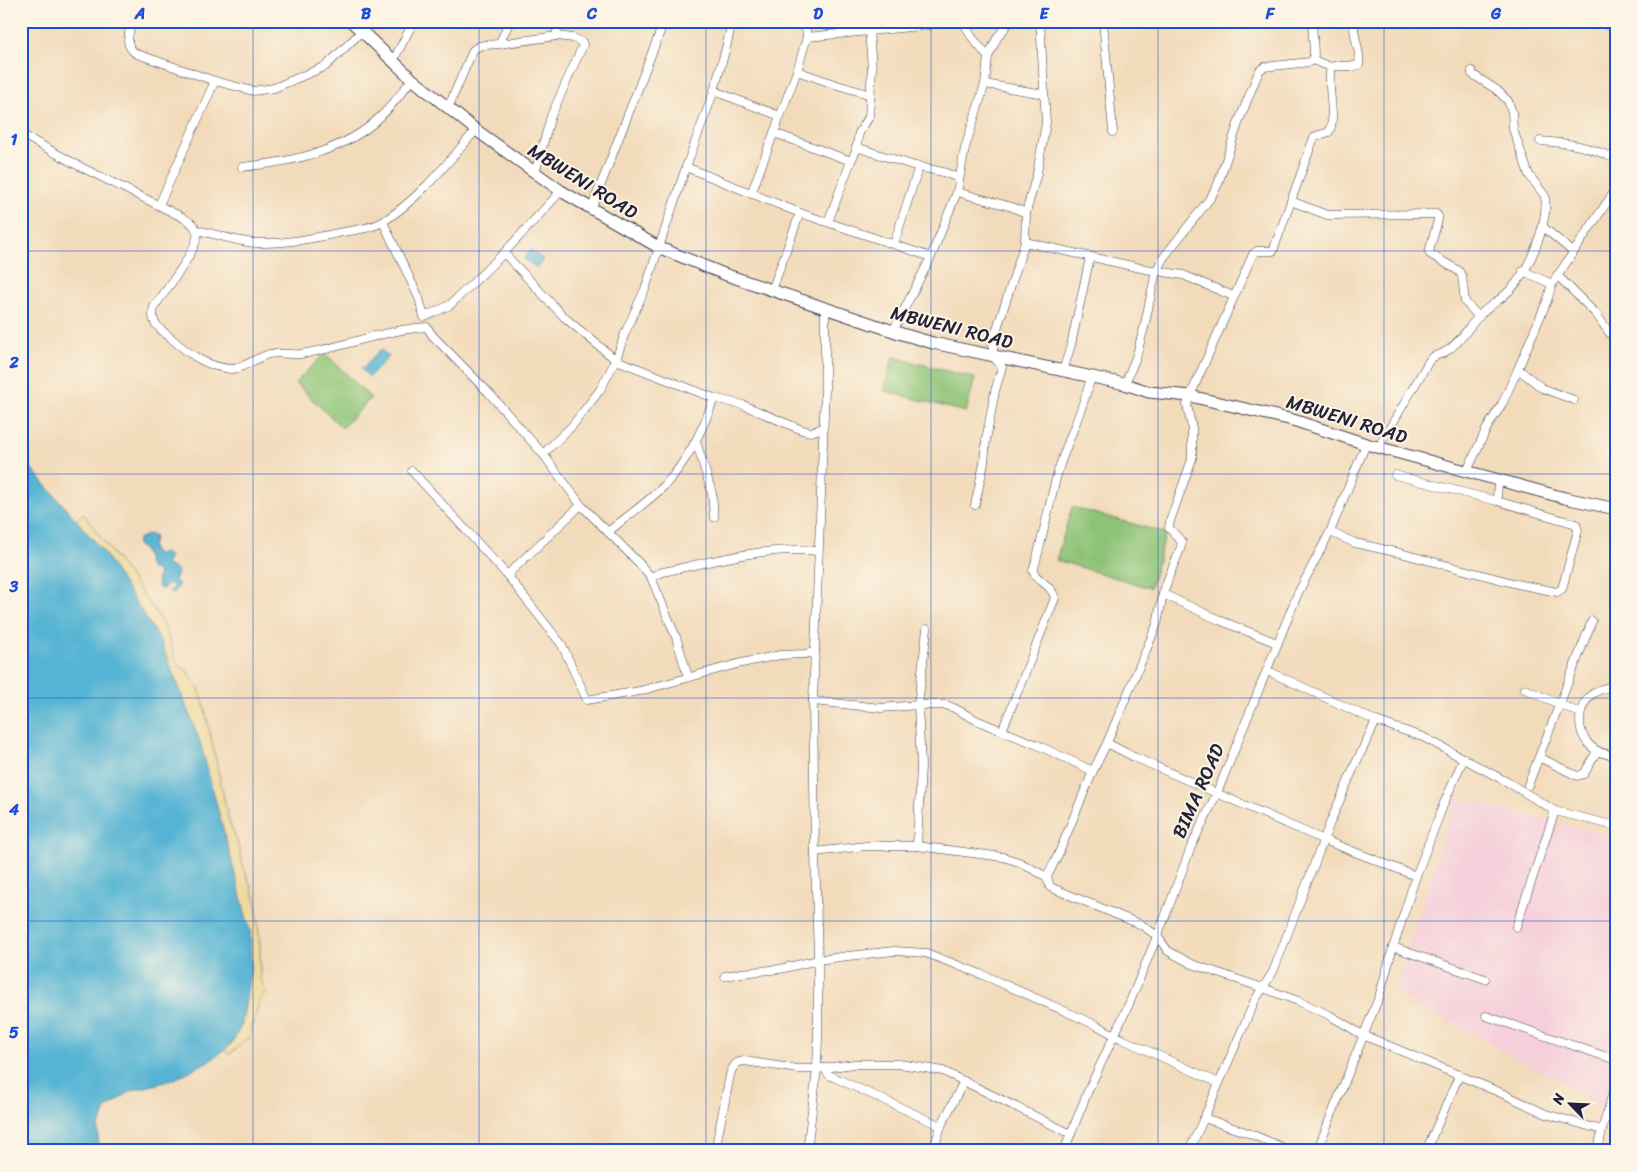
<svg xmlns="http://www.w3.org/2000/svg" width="1637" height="1172" viewBox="0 0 1637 1172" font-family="Sriracha,sans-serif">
<rect width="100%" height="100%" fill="#fcf5e5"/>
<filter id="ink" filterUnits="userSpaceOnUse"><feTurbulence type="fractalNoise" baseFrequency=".02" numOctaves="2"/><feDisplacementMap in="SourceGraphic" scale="10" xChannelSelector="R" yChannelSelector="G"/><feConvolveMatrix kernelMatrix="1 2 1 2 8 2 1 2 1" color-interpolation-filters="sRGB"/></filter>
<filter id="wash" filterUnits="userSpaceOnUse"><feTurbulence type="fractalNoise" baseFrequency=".0096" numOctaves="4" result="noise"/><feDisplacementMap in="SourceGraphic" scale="20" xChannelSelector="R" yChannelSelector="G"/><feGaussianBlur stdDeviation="1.12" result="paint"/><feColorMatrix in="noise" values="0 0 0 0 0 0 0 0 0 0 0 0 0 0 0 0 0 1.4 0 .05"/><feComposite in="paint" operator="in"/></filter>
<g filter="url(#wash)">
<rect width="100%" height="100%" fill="#f2dbbb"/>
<!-- built -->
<polygon fill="#f5cfda" points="1456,798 1616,837 1616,1135 1586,1096 1394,992"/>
<!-- green -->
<g fill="#8dc376" stroke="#587258">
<polygon points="325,353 371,398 342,428 295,383"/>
<polygon points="893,357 975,378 966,412 884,391"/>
<polygon points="1072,507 1166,533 1150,588 1056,560"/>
</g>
<!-- sand -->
<polygon fill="#eeda9e" stroke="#887e6c" points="83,513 157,614 165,628 176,660 179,665 188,671 192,679 198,686 203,700 229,822 237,841 244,868 256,900 260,948 260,979 264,986 265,993 261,997 258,1006 255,1018 251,1027 250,1038 244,1041 230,1054 227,1053 225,1049 232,1043 250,932 200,742 161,642 101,549 76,520"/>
<!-- water -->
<g fill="#54b4d3" stroke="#3b6b87">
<polygon points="530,250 543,259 537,268 524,259"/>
<polygon points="381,349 389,357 369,377 361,369"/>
<polygon points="21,456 101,549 161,642 200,742 250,931 251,965 242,1024 232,1043 214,1058 173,1080 130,1091 106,1109 98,1129 98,1145 103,1151 21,1151"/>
<polygon points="149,534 155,537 152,546 153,551 158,554 164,553 170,557 166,562 167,565 178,571 174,580 179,584 174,593 169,592 173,587 170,583 163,589 159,588 157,579 159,572 150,568 144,550 137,545 138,539"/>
</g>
</g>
<g filter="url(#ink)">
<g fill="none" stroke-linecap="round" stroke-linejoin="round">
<defs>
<g id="street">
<path d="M132,21C129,34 123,46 137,54L215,81L253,91L274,88L326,66L361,32"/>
<polyline points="1103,21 1113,132"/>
<polyline points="1601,21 1616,30"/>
<polyline points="807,37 921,26 930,25 934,21"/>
<polyline points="499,44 510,21"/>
<polyline points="988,57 997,38 1010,21"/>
<polyline points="1313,60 1331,67"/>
<polyline points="393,61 414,21"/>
<polyline points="797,71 834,84 871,95"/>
<polyline points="985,84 1044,94"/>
<polyline points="714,91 780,116"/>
<polyline points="448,108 473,50 479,46 485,45 499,44 557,36 556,21"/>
<polyline points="774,133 851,161"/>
<path d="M21,134L79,166L180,216C187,220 195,224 197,232C201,246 163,294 154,307C149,323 160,329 171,338C189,354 205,366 230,369C240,370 258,357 269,354C279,352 290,355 300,354C332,350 361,338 393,332C404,329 415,328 427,327L432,335L488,392L543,454L581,505L639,563L651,577L676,637L688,677"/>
<path d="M1540,141C1571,143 1587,146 1616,159"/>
<polyline points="856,147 915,166 943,172 959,178"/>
<path d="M242,167C290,162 345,152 380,117C392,106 402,92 412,79"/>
<polyline points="686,167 800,213 931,257"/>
<polyline points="535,173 551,116 583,45 582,42 573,38 557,36"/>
<polyline points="957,192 1012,207 1026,213"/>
<polyline points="751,194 797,71 807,37 805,21"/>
<polyline points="1291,201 1327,215 1436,214 1438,216 1438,220 1429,252 1430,254 1459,271 1462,276 1465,302 1479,317"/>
<polyline points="159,205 215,81"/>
<polyline points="591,210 660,32 660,21"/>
<polyline points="383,222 419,298 424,317 450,305 504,253 561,191"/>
<polyline points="828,222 851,161 856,151 859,133 869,117 872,68 869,31"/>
<polyline points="1542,226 1573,252"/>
<path d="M197,230C216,234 237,242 256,243C286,244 315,238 343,232C356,230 373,228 384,221C420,198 448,162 476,130"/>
<polyline points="1025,242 1145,269 1183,275 1233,296"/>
<polyline points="894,244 919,166"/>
<polyline points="504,253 564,317 616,360 714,398 743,405 802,430 811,432 823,428"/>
<polyline points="1523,271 1552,284"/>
<polyline points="1557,275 1596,314 1616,342"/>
<polyline points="772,290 800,213"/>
<polyline points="893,331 931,257 957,192 965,148 985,84 988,57 971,36 963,21"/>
<polyline points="1518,369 1542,388 1574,400"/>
<polyline points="1063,371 1071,345 1090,257"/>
<polyline points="1125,384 1136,357 1144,328 1156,271 1164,257 1211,197 1218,184 1239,121 1259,71 1264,67 1310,62 1313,60 1314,54 1312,21"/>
<polyline points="696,441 712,493 714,517"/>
<path d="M1378,448L1429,361C1437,352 1438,357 1445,352C1461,343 1469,325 1482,313C1491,305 1501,299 1509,291C1529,272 1549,223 1545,196L1529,175L1513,129L1512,112L1508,101L1497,90L1472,74V71"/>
<polyline points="543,454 572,426 600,390 616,360 625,333 645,289 686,167 714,91 727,44 732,21"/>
<polyline points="412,471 507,575 562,645 587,700 640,691 737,664 780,655 805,654 815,652"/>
<polyline points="1467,471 1487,428 1502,404 1518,369 1547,301 1552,284 1616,189"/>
<polyline points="1395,475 1497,501"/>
<polyline points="975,505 984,463 986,440 995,391 1002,367 993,356 993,341 1025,242 1026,213 1037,173 1046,123 1040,21"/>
<path d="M608,532C626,517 648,502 665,485C688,460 703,430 714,398"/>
<polyline points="1330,532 1355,543 1400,553 1517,584 1557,592 1562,589 1578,530 1576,524 1497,501 1498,480"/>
<polyline points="507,575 581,505"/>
<path d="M651,577L663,572C713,561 766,546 818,551"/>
<polyline points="1163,594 1219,620 1277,643"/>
<polyline points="1268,671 1376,721 1423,737 1509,783 1555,811 1616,826"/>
<path d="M1616,687C1569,685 1567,755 1616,755"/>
<polyline points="1525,689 1580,713"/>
<path d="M813,701L881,708L918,705H946L954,708L976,720L1002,731L1055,598C1050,582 1037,582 1033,571C1043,538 1049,504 1058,471C1068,439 1083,410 1091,377"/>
<polyline points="1002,731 1035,744 1093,771"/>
<polyline points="1107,743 1134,757 1324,840 1416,876"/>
<polyline points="1539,757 1577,776 1584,774 1597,751"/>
<polyline points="1528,785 1592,621"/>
<polyline points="917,846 921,766 918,705 927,629"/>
<polyline points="815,852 866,846 917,846 1003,857 1019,862 1047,877 1050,887 1142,925 1157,936 1168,951 1192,964 1263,988 1298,1001 1329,1015 1363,1035 1506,1095 1546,1114 1602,1130"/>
<path d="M1047,877L1058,855L1093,771L1107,743L1157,624L1163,594L1169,576L1180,550L1182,542L1169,528L1170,521L1192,459V428L1187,405L1190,396L1253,254L1257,251H1273L1313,140L1316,136L1329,132C1337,118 1326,86 1331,67L1334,66H1355L1359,65C1362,54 1352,35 1354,21"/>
<polyline points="1516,927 1555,811"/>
<polyline points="1393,947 1485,979"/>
<polyline points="725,976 742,973 780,969 818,960 848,956 894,951 926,953 983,975 1096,1025 1122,1039 1219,1083"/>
<polyline points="1486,1016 1616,1060"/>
<polyline points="824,1068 829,1075 941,1126"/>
<path d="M715,1151L730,1075C733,1066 735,1062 744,1061L798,1069H817L854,1064H900L943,1071L1071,1134"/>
<polyline points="807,1151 817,1069 818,1037 818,960 815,852 813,701 825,389 825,307"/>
<polyline points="933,1151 941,1126 964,1081"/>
<polyline points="1064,1151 1088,1091 1129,1004 1165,917 1191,847 1217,793 1298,593 1330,532 1366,444"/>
<polyline points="1189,1151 1204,1118"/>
<polyline points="1291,1151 1251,1134 1204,1118 1255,1000 1273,972 1330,823 1355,765 1376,721"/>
<polyline points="1317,1151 1379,997 1392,951 1416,876 1444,803 1464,758"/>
<polyline points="1426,1151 1459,1076"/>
<polyline points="1598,1151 1602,1130 1616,1083"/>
</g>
<polyline id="secondary" points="351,21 412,79 476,130 561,191 660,248 724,274 902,334 933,343 1125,384 1149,392 1190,396 1293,420 1366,444 1565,498 1616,509"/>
</defs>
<!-- street casing -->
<use href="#street" stroke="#413e4e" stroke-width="9"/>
<!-- secondary casing -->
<use href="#secondary" stroke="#413e4e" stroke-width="13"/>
<!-- street -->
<use href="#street" stroke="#fff" stroke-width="8"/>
<!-- secondary -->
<use href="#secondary" stroke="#fff" stroke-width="11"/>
</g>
</g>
<!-- grid -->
<path fill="none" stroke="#1d4ed8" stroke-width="1" stroke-opacity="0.55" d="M253,21V1151M479,21V1151M706,21V1151M931,21V1151M1158,21V1151M1384,21V1151M21,251H1616M21,474H1616M21,698H1616M21,921H1616"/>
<g text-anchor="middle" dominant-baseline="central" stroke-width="4" stroke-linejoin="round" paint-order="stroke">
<!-- street labels -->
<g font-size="19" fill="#22223b" stroke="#fcf5e5">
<text transform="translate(583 181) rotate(32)">MBWENI ROAD</text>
<text transform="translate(952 327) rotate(14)">MBWENI ROAD</text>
<text transform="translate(1347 419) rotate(17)">MBWENI ROAD</text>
<text transform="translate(1198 791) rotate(-66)">BIMA ROAD</text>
</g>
</g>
<!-- margin -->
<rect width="1637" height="1172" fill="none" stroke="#fcf5e5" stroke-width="55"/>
<!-- north arrow -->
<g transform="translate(1570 1104) rotate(294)" stroke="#fcf5e5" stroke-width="4" paint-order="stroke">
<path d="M0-4L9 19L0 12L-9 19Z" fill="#22223b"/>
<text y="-8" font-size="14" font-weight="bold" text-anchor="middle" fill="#22223b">N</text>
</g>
<rect x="28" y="28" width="1582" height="1116" fill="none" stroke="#1d4ed8" stroke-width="2"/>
<g font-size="16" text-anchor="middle" font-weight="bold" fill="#1d4ed8">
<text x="140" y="19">A</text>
<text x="366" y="19">B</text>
<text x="592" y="19">C</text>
<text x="818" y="19">D</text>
<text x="1044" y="19">E</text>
<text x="1270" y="19">F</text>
<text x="1496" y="19">G</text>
<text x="14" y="145">1</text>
<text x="14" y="368">2</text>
<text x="14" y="592">3</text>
<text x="14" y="815">4</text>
<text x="14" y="1038">5</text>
</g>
</svg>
